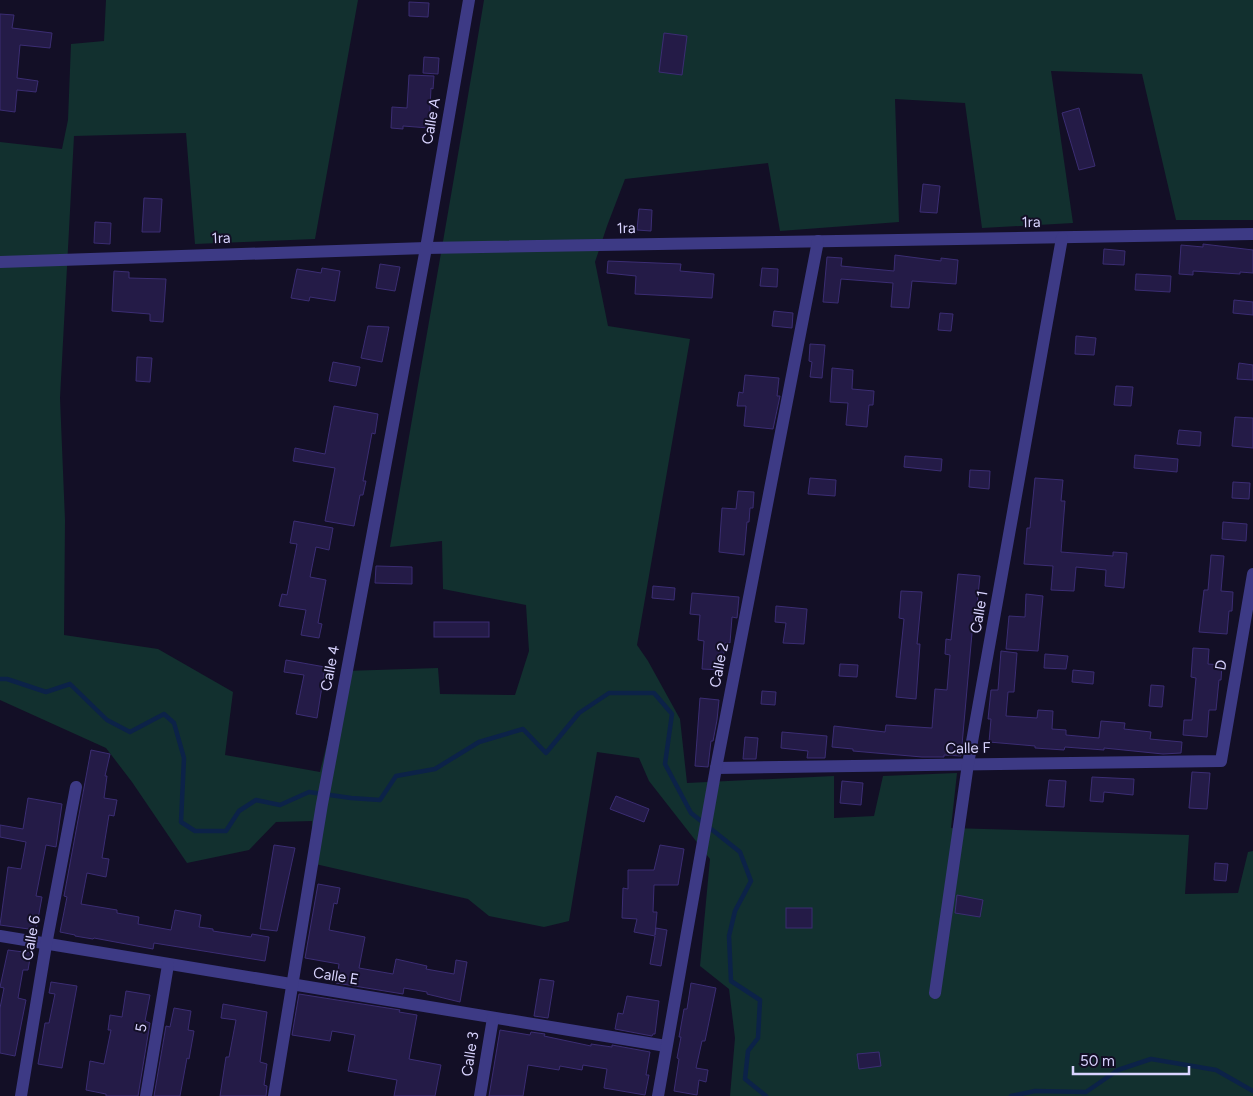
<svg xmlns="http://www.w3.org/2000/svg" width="1253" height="1096" viewBox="0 0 1253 1096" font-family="Figtree,sans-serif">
<rect width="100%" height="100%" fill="#130f26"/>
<!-- green -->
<path fill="#12302f" d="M106,0H358L315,239L195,244L186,133L74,136L60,398L65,520L64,635L158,649L233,692L225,755L320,772L345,671L438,668L440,694L515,695L529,651L526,605L443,589L442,541L390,547C421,365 454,183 484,0H1253V220H1176L1142,74L1051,71L1073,223L982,228L965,103L895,99L899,222L780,231L768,163L625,179L607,226L595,262L608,326L690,339L637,645L648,661L680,719L687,783L834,776V818L874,816L883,776L957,773L951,828L1189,835L1185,894L1238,893L1248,852L1253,851V1096H730L735,1038L729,989L700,966L710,859L649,781L639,758L597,752L569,921L544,927L489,916L468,899L311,863L312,821L276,822L249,850L187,863L132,782L106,748L0,700V142L62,149L68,120L71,44L104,41Z"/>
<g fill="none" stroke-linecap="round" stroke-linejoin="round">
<!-- stream -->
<g stroke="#0c2248" stroke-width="4.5">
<polyline points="0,679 7,679 46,692 70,684 107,720 130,732 164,714 174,723 184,758 181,822 195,831 226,831 239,811 256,800 280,805 309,792 351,798 380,800 396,776 435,769 479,742 523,729 546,753 579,713 609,693 654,693 672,714 665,764 691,813 740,852 751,881 735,911 729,936 731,981 760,1000 758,1038 748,1051 745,1079 766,1096"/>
<polyline points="1011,1096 1035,1091 1086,1092 1118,1070 1151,1059 1216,1070 1253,1091"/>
</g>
</g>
<!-- building -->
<g fill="#241b47" stroke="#3b2d73">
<polygon points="409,2 429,3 428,17 409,16"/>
<polygon points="0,14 14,15 12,28 52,33 50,48 20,45 17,78 38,81 36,92 17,90 15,112 0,110"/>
<polygon points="664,33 687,36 682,75 659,72"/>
<polygon points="424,57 439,58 438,74 423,73"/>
<polygon points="409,75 434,76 433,89 431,88 429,128 403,126 403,129 391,128 392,107 407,108"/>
<polygon points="1079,108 1095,166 1079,170 1062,113"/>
<polygon points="923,184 940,186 937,213 920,212"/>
<polygon points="144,198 162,199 160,232 142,232"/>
<polygon points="639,209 652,210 651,231 637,230"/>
<polygon points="95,222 111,223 110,244 94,243"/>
<polygon points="1203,244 1253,250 1253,273 1240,272 1240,274 1193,271 1193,275 1179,274 1181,245 1203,247"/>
<polygon points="1104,249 1125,251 1124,265 1103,264"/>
<polygon points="895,255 941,261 941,258 958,260 956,284 912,281 909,308 891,307 893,283 841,279 838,303 823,302 827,257 842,258 841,266 894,271"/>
<polygon points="608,261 681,264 680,271 714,274 712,298 635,294 636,276 607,273"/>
<polygon points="380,264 400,267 395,291 376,288"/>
<polygon points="322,268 340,271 335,301 310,297 309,301 291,298 297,269 321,273"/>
<polygon points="762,268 778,269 777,287 760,286"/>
<polygon points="114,271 129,272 129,278 166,279 163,322 150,321 150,314 112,311"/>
<polygon points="1136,274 1171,276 1170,292 1135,290"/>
<polygon points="1234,300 1253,302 1253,315 1233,313"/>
<polygon points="774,311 793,313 792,328 772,326"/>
<polygon points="940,313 953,314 951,331 938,330"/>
<polygon points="368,326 389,327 382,362 361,358"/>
<polygon points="1076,336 1096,338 1094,355 1075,354"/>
<polygon points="810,344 825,345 822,378 810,377 812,362 809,361"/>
<polygon points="137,357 152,358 150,382 136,381"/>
<polygon points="333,362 360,367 356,386 329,381"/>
<polygon points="1239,363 1253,365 1253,380 1237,379"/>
<polygon points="832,368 853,370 852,389 874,391 873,405 869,405 867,427 846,425 848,403 830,402"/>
<polygon points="745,375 779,378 777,396 780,396 773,429 744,426 746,406 737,406 739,392 743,393"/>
<polygon points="1116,386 1133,387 1131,406 1114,405"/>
<polygon points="334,406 378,414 375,434 372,433 363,481 366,481 363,495 360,495 354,526 325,521 335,468 293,461 295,448 325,454"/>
<polygon points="1235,417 1253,418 1253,448 1232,446"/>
<polygon points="1179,430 1201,432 1200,446 1177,444"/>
<polygon points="1135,455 1178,459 1177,472 1134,468"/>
<polygon points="905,456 942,459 941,471 904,467"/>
<polygon points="970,470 990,471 989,489 969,487"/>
<polygon points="810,478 836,480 835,496 808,494"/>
<polygon points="1035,478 1063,480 1061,501 1065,501 1061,552 1113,556 1113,552 1127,553 1124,588 1105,586 1106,570 1076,567 1074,591 1051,590 1053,566 1024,564 1027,528 1030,528"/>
<polygon points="1233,482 1250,483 1249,499 1232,498"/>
<polygon points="738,491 754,492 753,508 750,508 749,522 747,522 744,555 719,552 722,508 736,509"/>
<polygon points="294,521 333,528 329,550 316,547 310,577 326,580 318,623 322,624 319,638 301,635 306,610 279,606 282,594 287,595 297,544 290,543"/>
<polygon points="1223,522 1247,524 1246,541 1222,539"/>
<polygon points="1211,555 1224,556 1221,591 1233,592 1232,611 1229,611 1227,634 1199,632 1204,590 1208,590"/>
<polygon points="376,566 412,567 412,584 375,583"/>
<polygon points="958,574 980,576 975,623 973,622 961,756 944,755 944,757 922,757 853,751 853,749 832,747 834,726 885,732 886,725 932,728 935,689 947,690 950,655 945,654 946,639 951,640"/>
<polygon points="653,586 675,588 674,600 652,598"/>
<polygon points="901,591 922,592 917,644 920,644 916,699 896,697 904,619 899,618"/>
<polygon points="692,593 739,597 737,618 732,617 730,643 725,643 722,670 702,669 704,641 698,640 700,615 690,614"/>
<polygon points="1026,594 1043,596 1038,651 1006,649 1009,616 1025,617"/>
<polygon points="776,606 807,609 804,644 783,643 786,623 775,622"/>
<rect x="434" y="622" width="55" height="15"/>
<polygon points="1193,648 1209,649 1208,664 1222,665 1221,680 1219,680 1216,710 1209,710 1207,737 1183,735 1184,720 1192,720 1196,678 1191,677"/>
<polygon points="1001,651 1017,653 1014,692 1008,692 1006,716 1037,718 1038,710 1053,711 1052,729 1066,730 1066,735 1099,738 1101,721 1125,723 1124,729 1151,732 1150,739 1182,742 1181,753 1163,754 1104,748 1104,750 1065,747 1064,750 1035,748 1035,746 989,742 991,719 988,719 991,690 998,690"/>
<polygon points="1045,654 1068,656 1066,669 1044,668"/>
<polygon points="286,660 325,667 317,718 296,714 304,675 284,672"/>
<polygon points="840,664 858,665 857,677 839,676"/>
<polygon points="1073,670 1094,672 1093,684 1072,682"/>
<polygon points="1151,685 1164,686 1162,707 1149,706"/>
<polygon points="762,691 776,692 775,705 761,704"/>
<polygon points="700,698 719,700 717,720 713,741 711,741 708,767 695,766"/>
<polygon points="782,732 827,736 825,758 807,758 808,751 781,748"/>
<polygon points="745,737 758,738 756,759 743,759"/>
<polygon points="91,750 110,754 105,776 107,776 104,798 117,800 114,816 109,815 102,858 109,859 106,877 87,873 81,904 117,910 117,913 139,917 138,924 171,930 175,910 201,915 199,927 213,929 213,931 251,937 252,934 269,937 265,961 154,943 153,949 94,938 93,939 75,936 75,935 60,932 67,897 64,896"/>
<polygon points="1192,772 1210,773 1207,809 1189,808"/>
<polygon points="1092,777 1134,779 1133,795 1104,792 1103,802 1090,801"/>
<polygon points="1049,780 1066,781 1064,807 1046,806"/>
<polygon points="842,781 863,783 861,805 840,803"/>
<polygon points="616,796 649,809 644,822 610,809"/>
<polygon points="28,798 62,804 56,847 46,845 36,896 42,897 36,930 0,925 8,867 21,869 26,842 0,837 0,825 23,829"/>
<polygon points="274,845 295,848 277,931 260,929"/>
<polygon points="660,845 684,849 678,885 654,885 653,912 657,912 655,935 656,928 667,930 661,966 650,964 655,936 634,932 637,919 622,918 623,888 628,889 628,870 654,870"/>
<polygon points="1215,863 1228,864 1226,881 1214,880"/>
<polygon points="318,884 340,888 337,904 334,903 329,930 365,937 359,968 393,974 396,959 427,966 426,969 454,974 456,960 467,962 460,1002 427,994 427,992 404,988 403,994 336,983 339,964 305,958"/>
<polygon points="957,895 983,900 980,917 955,913"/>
<rect x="786" y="908" width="26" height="20"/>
<polygon points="8,950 31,953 28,970 23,970 18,998 26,1000 15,1056 0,1053 0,1008 4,988 0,987"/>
<polygon points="540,979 554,981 548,1018 534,1016"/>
<polygon points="51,982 77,986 62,1068 38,1064 45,1023 49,1023 55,994 49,993"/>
<polygon points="691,983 716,988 705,1041 702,1041 696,1068 708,1070 706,1082 699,1080 697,1095 674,1091 679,1059 677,1058 681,1037 679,1037 684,1009 687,1009"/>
<polygon points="126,991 150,995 145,1021 150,1023 138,1096 106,1096 106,1094 86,1090 90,1061 104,1064 111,1030 108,1030 110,1015 122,1017"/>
<polygon points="299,994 400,1010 399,1012 417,1015 409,1059 441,1065 435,1096 394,1096 397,1080 348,1071 355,1035 332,1031 330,1041 292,1035"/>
<polygon points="627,996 659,1001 655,1034 653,1034 652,1036 615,1029 618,1013 623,1014"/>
<polygon points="223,1004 267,1012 260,1062 267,1064 264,1085 267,1086 266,1096 220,1096 226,1057 229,1057 236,1020 221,1018"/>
<polygon points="174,1008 191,1011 188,1030 194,1031 189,1059 187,1058 180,1096 154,1096 166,1026 170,1027"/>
<polygon points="500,1030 530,1035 531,1032 545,1034 544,1036 591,1046 591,1044 612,1047 612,1045 650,1052 646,1075 649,1075 645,1095 604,1088 607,1069 583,1065 582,1070 560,1066 559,1070 528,1065 523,1096 489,1096"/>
<polygon points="879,1052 881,1066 859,1069 857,1054"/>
</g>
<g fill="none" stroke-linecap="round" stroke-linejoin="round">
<!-- street -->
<g stroke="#3d3a85" stroke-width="12">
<polyline points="0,262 426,248 1253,234"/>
<polyline points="716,768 1221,761 1253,574"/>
<polyline points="0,936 666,1046"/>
<polyline points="935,993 968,764 1062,238"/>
<polyline points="21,1096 46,945 76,787"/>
<polyline points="146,1096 168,965"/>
<polyline points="274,1096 322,804 426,248 469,0"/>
<polyline points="480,1096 493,1018"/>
<polyline points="658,1096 716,768 818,241"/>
</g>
</g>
<g text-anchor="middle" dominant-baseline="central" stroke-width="4" stroke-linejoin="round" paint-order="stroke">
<!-- street labels -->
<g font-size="15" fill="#d9d4ff" stroke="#130f26">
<text transform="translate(431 121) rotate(-80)">Calle A</text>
<text transform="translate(1031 222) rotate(-1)">1ra</text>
<text transform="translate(626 228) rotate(-1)">1ra</text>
<text transform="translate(221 238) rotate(-2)">1ra</text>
<text transform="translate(979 612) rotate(-80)">Calle 1</text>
<text transform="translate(719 665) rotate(-79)">Calle 2</text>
<text transform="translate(1221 665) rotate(-80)">D</text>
<text transform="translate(330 668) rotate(-79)">Calle 4</text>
<text transform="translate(968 748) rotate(-1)">Calle F</text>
<text transform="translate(31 938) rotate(-80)">Calle 6</text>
<text transform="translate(336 976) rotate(9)">Calle E</text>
<text transform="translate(141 1028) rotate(-80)">5</text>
<text transform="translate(470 1054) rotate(-81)">Calle 3</text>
</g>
</g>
<!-- scale -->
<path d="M1073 1066v8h116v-8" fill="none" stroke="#d9d4ff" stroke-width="2.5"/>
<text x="1080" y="1066" font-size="15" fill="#d9d4ff" stroke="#130f26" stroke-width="4" paint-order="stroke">50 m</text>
</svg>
